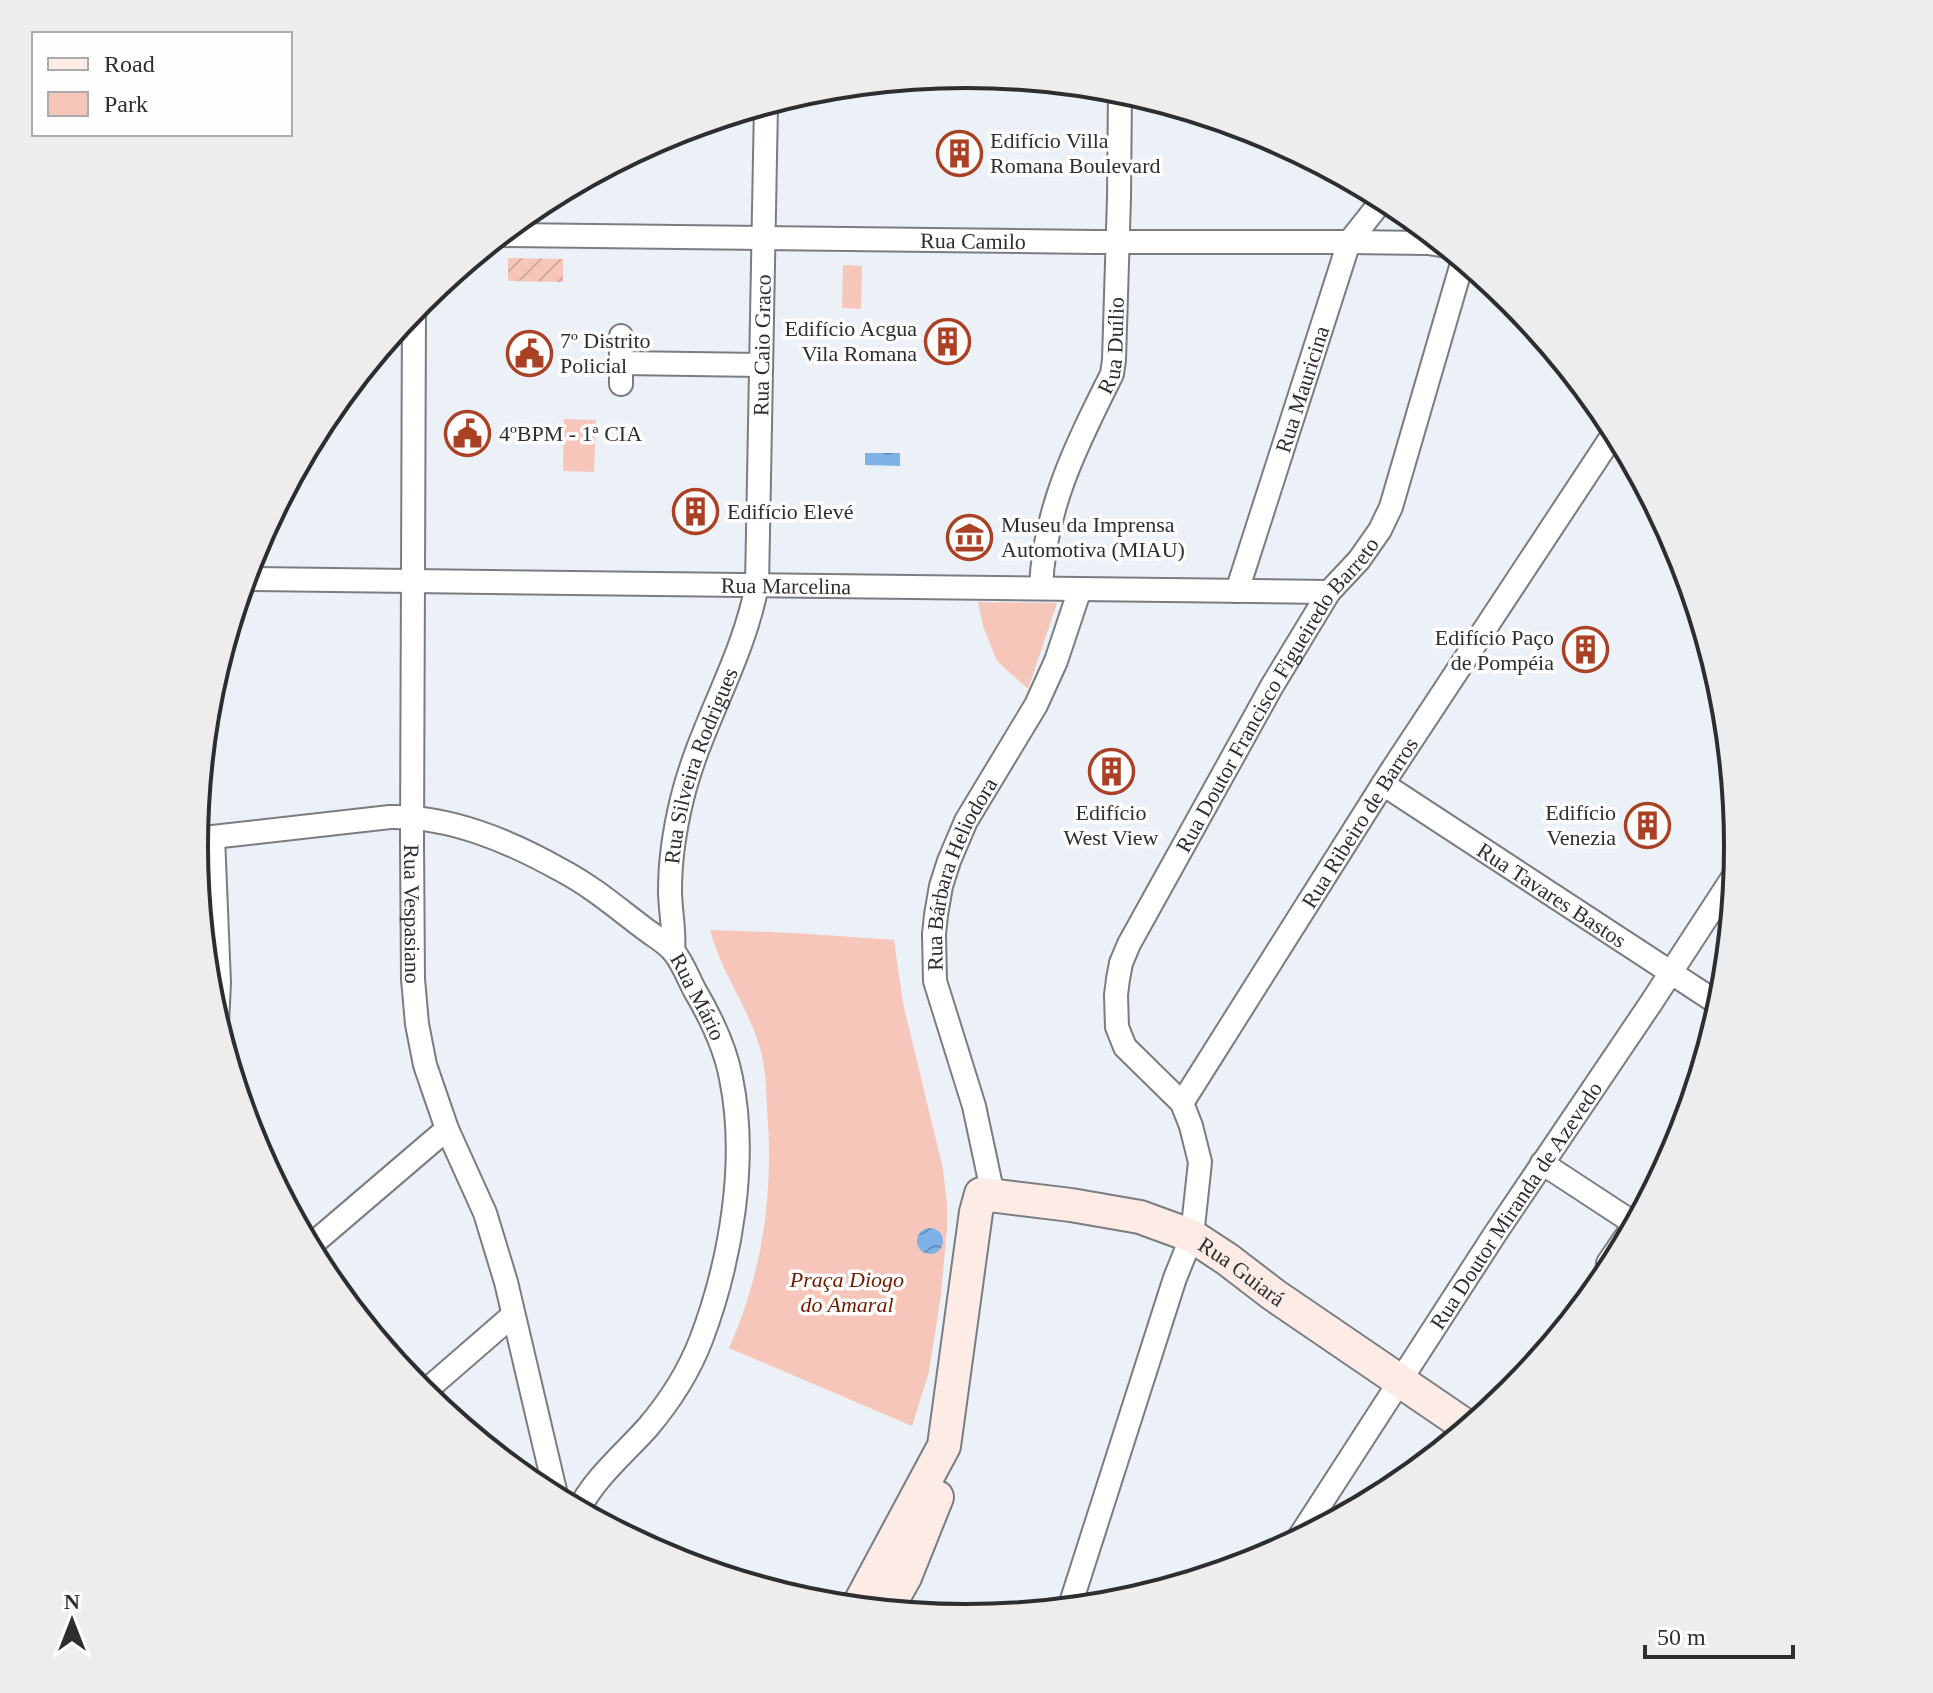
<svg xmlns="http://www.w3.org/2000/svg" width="1933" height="1693" viewBox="0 0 1933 1693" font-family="Georgia,serif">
<defs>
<pattern id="garden-furrows" width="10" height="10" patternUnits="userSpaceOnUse" patternTransform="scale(2)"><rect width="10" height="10" fill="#f5c6b9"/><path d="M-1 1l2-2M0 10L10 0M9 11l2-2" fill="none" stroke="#d2aa9f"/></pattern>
<pattern id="water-waves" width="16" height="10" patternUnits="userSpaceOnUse" patternTransform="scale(2)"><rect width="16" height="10" fill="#7eb2e6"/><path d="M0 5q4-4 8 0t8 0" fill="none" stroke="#6791bb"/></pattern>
</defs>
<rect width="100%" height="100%" fill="#ecf1f7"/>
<!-- park -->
<g fill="#f5c6b9">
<polygon points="843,265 862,266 861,309 842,308"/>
<polygon points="564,419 596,420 594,472 563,471"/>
<polygon points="978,602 1057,603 1028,689 997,661 983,626"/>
<path d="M710,930L795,933L894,940L903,1003L943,1169L947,1204V1228L941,1295L929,1372L912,1426L729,1348C763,1273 774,1191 767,1109C766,1089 766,1068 760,1048C748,1007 721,972 710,930Z"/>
</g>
<!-- garden -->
<polygon fill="url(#garden-furrows)" points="508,258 563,259 563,282 508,281"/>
<!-- water -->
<g fill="url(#water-waves)">
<polygon points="865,453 900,453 900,466 865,465"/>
<circle cx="930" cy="1241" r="13"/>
</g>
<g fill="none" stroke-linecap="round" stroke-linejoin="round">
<defs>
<g id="street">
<path id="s1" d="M499,235L1095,242H1349L1428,243L1447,246"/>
<path id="s2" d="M414,308L412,841L413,979L417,1024L425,1065L447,1129L485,1213L506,1282L557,1499"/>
<polyline points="621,363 761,365"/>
<polyline points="621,384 621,336"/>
<path id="s3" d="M244,579L1329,592"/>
<path id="s4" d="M1041,588C1044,508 1077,444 1112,374L1114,360L1119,198L1120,90"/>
<path id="s5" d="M1237,591L1349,242L1384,198"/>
<path id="s6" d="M1383,784L1722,1006"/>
<polyline points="213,837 219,983 217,1023"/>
<path id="s7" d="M195,839L390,817C450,816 509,841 561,870C593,887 617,908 645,929C654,936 667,943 674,952C682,962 688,977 694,989C710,1016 725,1046 731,1078C748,1161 731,1261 701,1340C689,1371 670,1401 648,1427C624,1454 594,1478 578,1511"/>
<path id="s8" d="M673,951C675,930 670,911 670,890C670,860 675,828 682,799C700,725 743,660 757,585L766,104"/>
<path id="s9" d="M1182,1103L1390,773L1616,430"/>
<polyline points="1542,1163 1632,1222 1632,1228 1608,1263"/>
<path id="s10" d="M993,1195L974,1106L935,981L934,934L936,915L941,886L949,861L966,821L1036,705L1056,661L1080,589"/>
<polyline points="309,1247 447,1129"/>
<polyline points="422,1394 513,1315"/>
<path id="s11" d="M1296,1542L1495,1234L1651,1003L1737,871"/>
<path id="s12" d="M1069,1609L1175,1278L1192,1236L1200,1162L1191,1126L1182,1103L1125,1047L1117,1027L1116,995L1118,979L1121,963L1129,944L1272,686L1329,592L1359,560L1380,530L1391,507L1463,260"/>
</g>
<g id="secondary">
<path id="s13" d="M857,1608L944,1446L976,1212L981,1194L1071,1205L1140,1217L1192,1236L1227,1259L1274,1295L1469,1428"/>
<polyline points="886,1611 905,1577 937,1497"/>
</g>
</defs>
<!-- street casing -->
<use href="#street" stroke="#797d82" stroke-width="26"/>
<!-- secondary casing -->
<use href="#secondary" stroke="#797d82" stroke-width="36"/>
<!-- street -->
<use href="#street" stroke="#fff" stroke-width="22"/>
<!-- secondary -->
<use href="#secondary" stroke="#fdebe6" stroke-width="32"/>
</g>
<!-- icons -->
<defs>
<symbol id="building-ring" viewBox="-11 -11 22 22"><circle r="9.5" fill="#fefefe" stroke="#aa4124" stroke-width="1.5"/><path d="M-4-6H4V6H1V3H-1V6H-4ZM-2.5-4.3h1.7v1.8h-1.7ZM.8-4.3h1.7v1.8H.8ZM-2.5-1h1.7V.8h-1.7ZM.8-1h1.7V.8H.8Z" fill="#aa4124"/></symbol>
<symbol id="civic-ring" viewBox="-11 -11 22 22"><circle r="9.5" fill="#fefefe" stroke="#aa4124" stroke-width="1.5"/><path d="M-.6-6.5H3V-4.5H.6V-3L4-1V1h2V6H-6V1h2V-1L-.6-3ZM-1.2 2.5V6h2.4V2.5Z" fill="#aa4124"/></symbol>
<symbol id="museum-ring" viewBox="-11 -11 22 22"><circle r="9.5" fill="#fefefe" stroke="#aa4124" stroke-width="1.5"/><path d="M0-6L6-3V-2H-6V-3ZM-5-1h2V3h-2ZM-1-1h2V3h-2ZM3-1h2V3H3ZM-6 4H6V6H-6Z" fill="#aa4124"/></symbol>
</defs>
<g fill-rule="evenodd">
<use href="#building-ring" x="934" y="128" width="51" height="51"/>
<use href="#building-ring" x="922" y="316" width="51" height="51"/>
<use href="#civic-ring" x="504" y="328" width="51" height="51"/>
<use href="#civic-ring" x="442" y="408" width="51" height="51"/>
<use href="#building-ring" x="670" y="486" width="51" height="51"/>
<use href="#museum-ring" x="944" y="512" width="51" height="51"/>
<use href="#building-ring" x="1560" y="624" width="51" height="51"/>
<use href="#building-ring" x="1086" y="746" width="51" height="51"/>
<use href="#building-ring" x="1622" y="800" width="51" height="51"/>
</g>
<g text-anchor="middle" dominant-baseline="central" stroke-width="7" stroke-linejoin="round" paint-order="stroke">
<!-- poi labels -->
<g font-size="22" fill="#2c2e30" stroke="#fefefe" text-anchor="start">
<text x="990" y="140">Edifício Villa<tspan x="990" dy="25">Romana Boulevard</tspan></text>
<text x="917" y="328" text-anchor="end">Edifício Acgua<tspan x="917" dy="25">Vila Romana</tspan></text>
<text x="560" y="340">7º Distrito<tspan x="560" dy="25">Policial</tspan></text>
<text x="499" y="433">4ºBPM - 1ª CIA</text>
<text x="727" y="511">Edifício Elevé</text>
<text x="1001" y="524">Museu da Imprensa<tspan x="1001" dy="25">Automotiva (MIAU)</tspan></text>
<text x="1554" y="637" text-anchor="end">Edifício Paço<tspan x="1554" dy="25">de Pompéia</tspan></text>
<text x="1111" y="812" text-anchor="middle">Edifício<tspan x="1111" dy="25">West View</tspan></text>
<text x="1616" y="812" text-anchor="end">Edifício<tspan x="1616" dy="25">Venezia</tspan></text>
</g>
<!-- street labels -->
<g font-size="22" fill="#2c2e30" stroke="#fefefe">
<text stroke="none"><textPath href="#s1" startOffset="474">Rua Camilo</textPath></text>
<text stroke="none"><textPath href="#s8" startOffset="620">Rua Caio Graco</textPath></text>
<text stroke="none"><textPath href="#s4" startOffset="256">Rua Duílio</textPath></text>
<text stroke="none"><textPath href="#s5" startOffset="212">Rua Mauricina</textPath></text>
<text stroke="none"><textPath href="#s3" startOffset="542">Rua Marcelina</textPath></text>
<text stroke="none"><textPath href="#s12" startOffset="1006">Rua Doutor Francisco Figueiredo Barreto</textPath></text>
<text stroke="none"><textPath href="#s8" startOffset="190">Rua Silveira Rodrigues</textPath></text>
<text stroke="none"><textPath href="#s9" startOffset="332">Rua Ribeiro de Barros</textPath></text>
<text stroke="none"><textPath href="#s10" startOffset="334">Rua Bárbara Heliodora</textPath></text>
<text stroke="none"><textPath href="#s6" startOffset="202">Rua Tavares Bastos</textPath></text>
<text stroke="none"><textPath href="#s2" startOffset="606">Rua Vespasiano</textPath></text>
<text stroke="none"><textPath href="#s7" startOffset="568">Rua Mário</textPath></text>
<text stroke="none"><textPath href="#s11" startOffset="402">Rua Doutor Miranda de Azevedo</textPath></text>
<text stroke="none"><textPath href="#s13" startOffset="716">Rua Guiará</textPath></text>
</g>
<!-- park labels -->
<g font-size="22" font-style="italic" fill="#711c01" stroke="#fefefe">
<text x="847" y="1279">Praça Diogo<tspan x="847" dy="25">do Amaral</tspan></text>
</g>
</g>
<!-- crop -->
<path d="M0 0H1933V1693H0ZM208 846a758 758 0 1 1 1516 0a758 758 0 1 1-1516 0Z" fill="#ededee" fill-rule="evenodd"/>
<path fill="none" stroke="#2c2e30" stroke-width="4" d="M208 846a758 758 0 1 1 1516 0a758 758 0 1 1-1516 0Z"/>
<!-- legend -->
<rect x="32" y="32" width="260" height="104" fill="#fefefe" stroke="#aaabac" stroke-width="2"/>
<rect x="48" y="58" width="40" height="12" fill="#fdebe6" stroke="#aaabac" stroke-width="2"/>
<text x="104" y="72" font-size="24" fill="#2c2e30">Road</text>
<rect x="48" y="92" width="40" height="24" fill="#f5c6b9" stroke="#aaabac" stroke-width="2"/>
<text x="104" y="112" font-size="24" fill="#2c2e30">Park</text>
<!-- north arrow -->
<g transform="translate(72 1621)" stroke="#fefefe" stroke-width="6" paint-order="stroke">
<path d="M0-6L14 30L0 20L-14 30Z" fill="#2c2e30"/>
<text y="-12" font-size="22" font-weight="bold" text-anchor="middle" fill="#2c2e30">N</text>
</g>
<!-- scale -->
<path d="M1645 1645v12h148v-12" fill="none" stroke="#2c2e30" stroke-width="4"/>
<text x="1657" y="1645" font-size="24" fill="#2c2e30" stroke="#fefefe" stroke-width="6" paint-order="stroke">50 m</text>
</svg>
